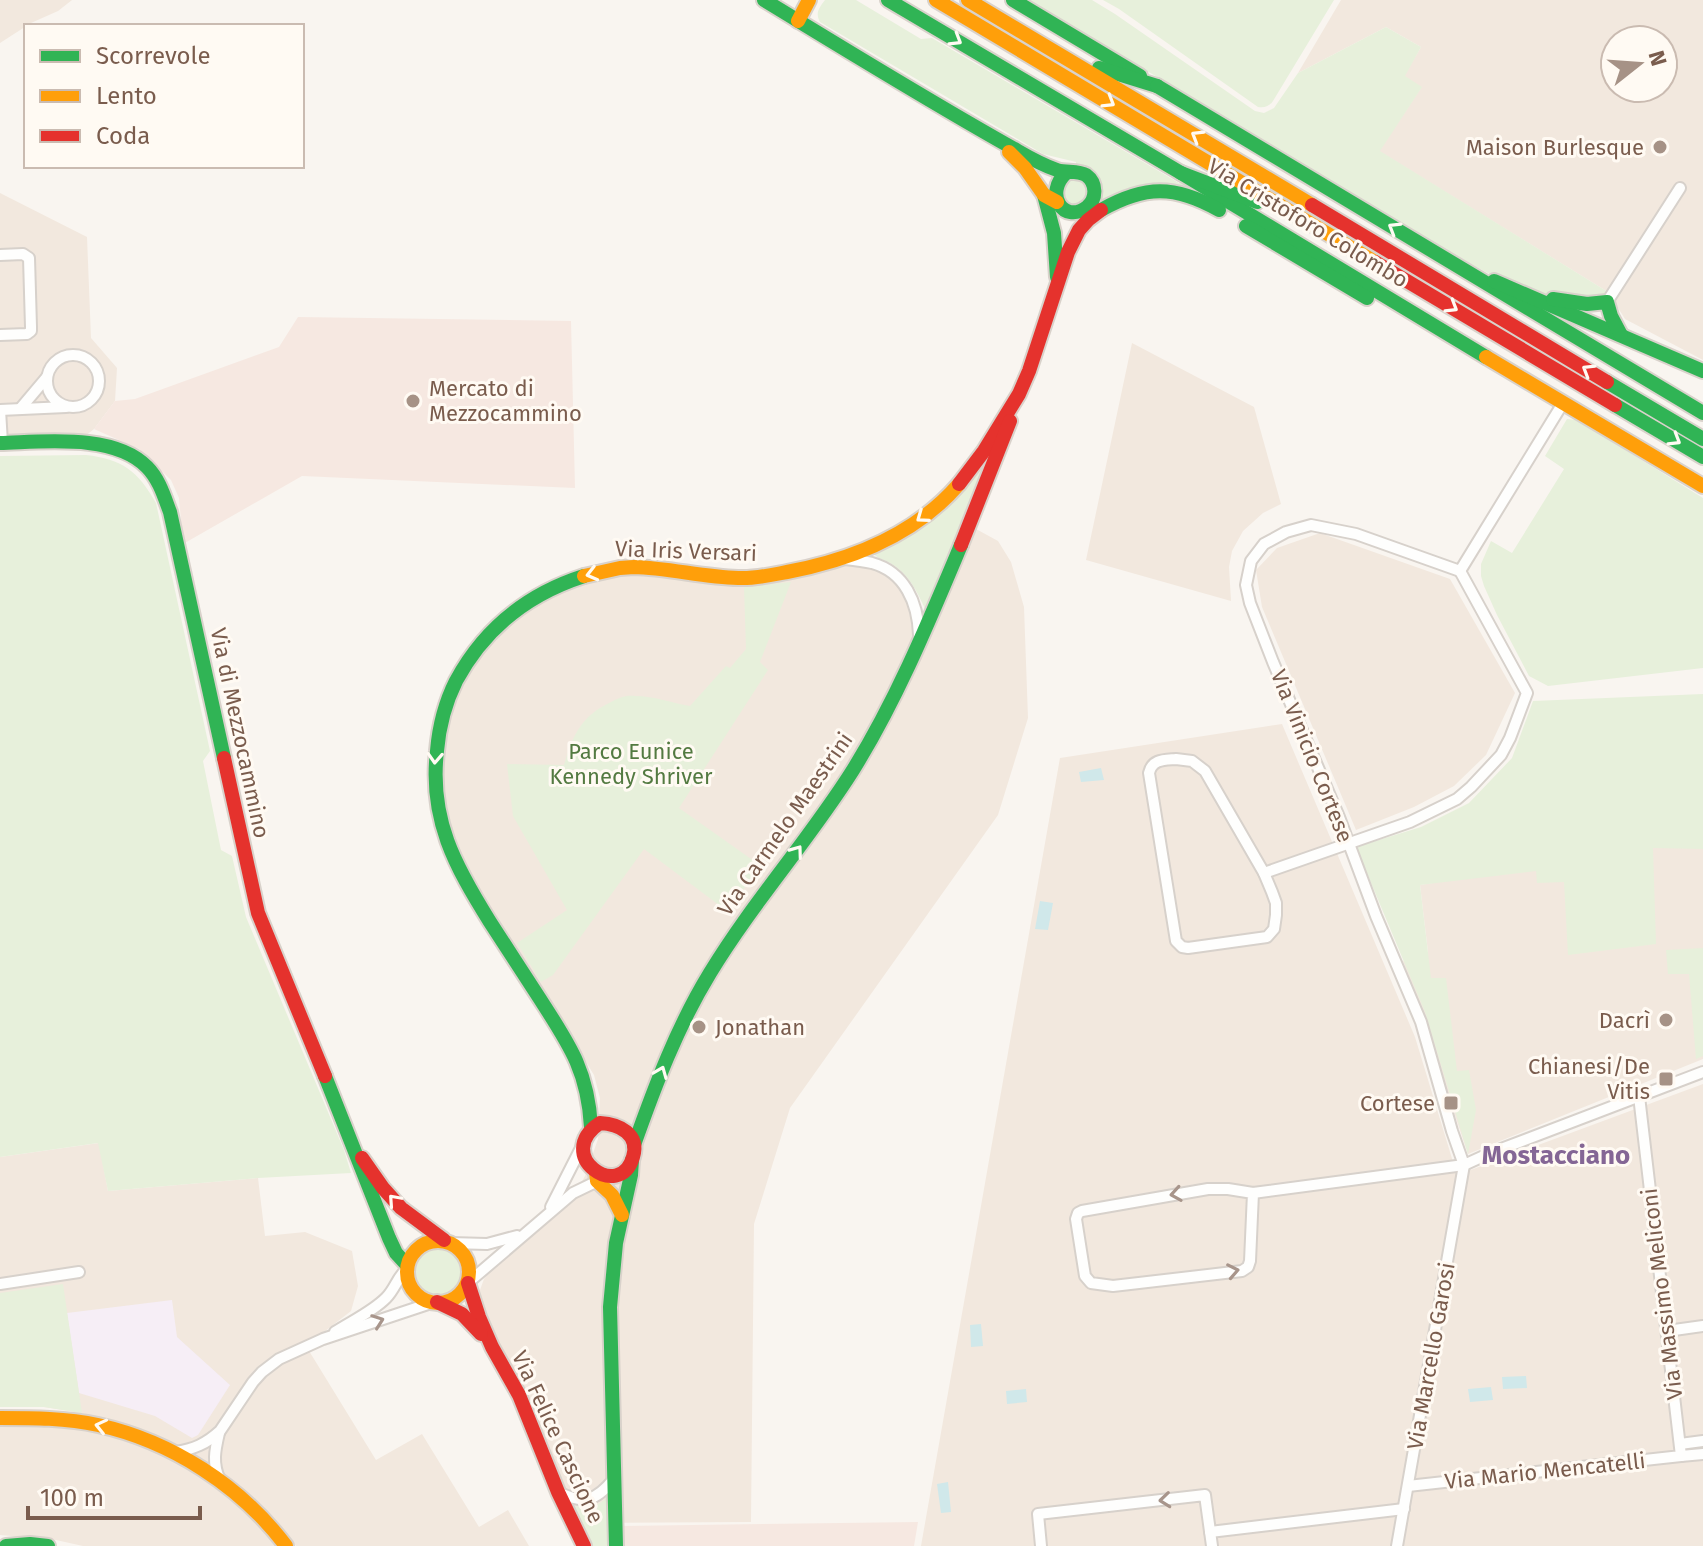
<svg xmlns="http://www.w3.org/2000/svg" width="1703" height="1546" viewBox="0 0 1703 1546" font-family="'Fira Sans',sans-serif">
<rect width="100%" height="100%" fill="#f9f5f0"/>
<!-- residential -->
<g fill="#f2e8de" fill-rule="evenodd">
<polygon points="0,0 72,0 58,11 31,23 0,43"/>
<path d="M1341,0H1703V360L1625,319L1608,292L1379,151L1421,88L1404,76L1421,47L1386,27L1298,73ZM1615,40H1663V88H1615Z"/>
<polygon points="0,193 87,237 91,338 117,368 115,401 94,429 76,443 0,444"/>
<polygon points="1132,343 1254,407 1281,504 1263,513 1243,531 1232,551 1229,567 1231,601 1086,560"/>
<polygon points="976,529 998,541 1011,562 1024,607 1028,718 998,815 790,1108 754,1224 751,1522 578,1523 520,1384 481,1309 480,1290 484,1279 493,1267 550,1221 574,1196 585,1176 598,1139 600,1098 594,1075 466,868 459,855 448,826 443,797 442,753 447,721 458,692 476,659 497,634 531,605 574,584 616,573 787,579 847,565 868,567 886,575 896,584 907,601 912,613 913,640 926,646"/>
<polygon points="1320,533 1450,579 1515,693 1486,755 1454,786 1414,807 1356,830 1262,607 1256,570 1277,548"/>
<polygon points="1282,724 1415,1037 1457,1175 1703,1084 1703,1546 921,1546 1060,758"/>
<polygon points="1703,846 1703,1059 1468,1154 1403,961 1428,952 1420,885 1653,848"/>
<polygon points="99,1143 108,1191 258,1178 265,1236 305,1232 352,1251 358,1286 351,1311 306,1346 376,1460 422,1434 479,1527 508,1510 529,1546 296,1546 272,1516 229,1477 174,1443 124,1424 82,1413 44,1407 0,1407 0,1157"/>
<polygon points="37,1425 67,1427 100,1433 146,1448 182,1465 235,1502 250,1516 277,1546 83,1546 56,1540 0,1535 0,1426"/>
</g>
<!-- commercial -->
<g fill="#f6e8e1">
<polygon points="298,317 571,321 575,488 302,476 183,544 179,498 171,480 139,449 94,429 115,401 135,399 279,347"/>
<polygon points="918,1522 914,1546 622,1546 621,1526"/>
</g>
<!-- education -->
<polygon fill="#f6eef6" points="172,1300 177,1337 230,1385 198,1435 192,1438 155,1416 79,1393 67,1313"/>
<!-- green -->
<g fill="#e7f0db">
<path d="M825,0H856L921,39L932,38L1179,183L1182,180L1197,189L1101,204C1098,182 1101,173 1076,165V162L1043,154L820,22C815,13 819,8 825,0Z"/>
<path d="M1028,0H1092L1115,14L1255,111L1264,113L1274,108L1298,73L1386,27L1421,47L1405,76L1422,87L1380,151L1608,292C1591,307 1530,291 1509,283C1491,276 1474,265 1457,256Z"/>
<path d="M1103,0H1334L1273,101C1269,107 1264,108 1258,107L1119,9Z"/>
<polygon points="1067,178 1082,178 1090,191 1084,204 1070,206 1062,200 1060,186"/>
<polygon points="1567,419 1577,420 1703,498 1703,668 1548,686 1529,676 1497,615 1484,586 1481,576 1481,564 1491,541 1512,553 1564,469 1545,456"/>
<path d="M86,455C122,459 138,471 156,503L210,751L203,761L221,850L232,856L246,917L344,1150L351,1173L258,1178L108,1191L98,1143L0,1157V456Z"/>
<path d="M982,467L986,469L925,609C917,591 908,573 890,563C883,559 878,559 874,554L953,500Z"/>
<path d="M791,582L760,662L768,670L679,808L761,866L727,911L644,849L553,975L541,982L517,943L567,910L513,816L507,764L564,765C573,735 581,716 611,702C619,698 625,695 635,696C654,696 672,703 690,706L726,666L730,668L746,649L744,587Z"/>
<polygon points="1703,694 1703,849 1653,848 1656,944 1568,955 1564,882 1537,883 1536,871 1420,885 1431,978 1446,978 1457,1071 1469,1070 1476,1110 1468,1154 1425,1012 1356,847 1421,827 1469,803 1512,758 1533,701"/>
<polygon points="1703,948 1703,1056 1696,1059 1689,974 1668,974 1666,950"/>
<circle cx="437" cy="1271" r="24"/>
<polygon points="63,1284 82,1413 44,1407 0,1407 0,1293"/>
<polygon points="606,1499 609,1500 610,1546 592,1546 573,1506 593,1507"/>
</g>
<!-- water -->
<g fill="#d0e8ea">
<polygon points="1101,768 1104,780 1081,782 1079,772"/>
<polygon points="1040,901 1053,903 1048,930 1035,929"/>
<polygon points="981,1324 983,1346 971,1347 970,1325"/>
<polygon points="1526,1376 1527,1388 1503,1389 1502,1377"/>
<polygon points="1491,1387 1493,1400 1470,1402 1468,1389"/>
<polygon points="1026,1389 1027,1402 1007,1404 1006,1391"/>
<polygon points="948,1482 951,1512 941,1513 937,1484"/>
</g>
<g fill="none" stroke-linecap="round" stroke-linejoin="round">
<defs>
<g id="street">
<polyline points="0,255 23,254 29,258 31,327 31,331 27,334 0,335"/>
<polyline points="1607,302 1680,188"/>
<circle cx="73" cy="381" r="26"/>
<polyline points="20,409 47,377"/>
<polyline points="0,410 66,407"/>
<polyline points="0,410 2,443"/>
<path d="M845,559C854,560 863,561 872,563C905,572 918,603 919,635"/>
<polyline points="1460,571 1563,403"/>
<path d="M1176,759L1192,761L1205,771L1264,873L1272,892L1276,903V915L1274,929L1267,937L1188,948L1182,947L1176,941L1149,773C1152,759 1164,760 1176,759Z"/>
<polyline points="1264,873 1410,822 1457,799 1471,787 1501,755 1510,738 1527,693 1460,571"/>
<polyline points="1253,1193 1250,1261 1248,1267 1242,1271 1113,1286 1091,1283 1085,1276 1076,1219 1078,1213 1082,1211 1208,1189 1228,1189 1253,1193 1464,1165 1488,1154 1703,1072"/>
<polyline points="551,1207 582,1146"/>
<polyline points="450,1243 487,1244 517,1236"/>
<polyline points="470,1281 573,1193 604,1178"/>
<polyline points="0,1284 79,1272"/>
<polyline points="1667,1331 1703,1326"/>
<path d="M335,1332C352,1321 372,1312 386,1298C395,1289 397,1278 406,1270"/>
<path d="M219,1433C215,1450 212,1464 220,1480"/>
<polyline points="1680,1444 1703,1441"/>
<path d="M175,1452C194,1449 206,1444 220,1431L253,1382L262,1372L279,1359L323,1339L431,1303"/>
<polyline points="1681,1456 1703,1454"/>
<polyline points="1408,1486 1681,1456 1639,1096"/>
<path d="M558,1492C584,1505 596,1501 614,1479"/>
<polyline points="1210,1532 1404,1509"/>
<polyline points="1041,1546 1038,1514 1205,1495 1212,1546"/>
<polyline points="1397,1546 1464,1165 1452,1131 1421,1022 1376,916 1339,817 1273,662 1250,603 1246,585 1251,561 1264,544 1286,532 1311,525 1356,534 1460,571"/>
</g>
<g id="fast">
<path d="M764,0C848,51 932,103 1018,151C1030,158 1043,165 1057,170C1066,173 1078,170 1086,175C1097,183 1097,199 1087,207C1063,225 1044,193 1066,173"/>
<polyline points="888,0 1181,173 1486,357"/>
<polyline points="1013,0 1140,76"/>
<polyline points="1099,68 1157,86"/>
<polyline points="1157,86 1703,413"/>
<polyline points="1181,173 1257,202"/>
<polyline points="1044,195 1054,233 1057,277"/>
<path d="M1101,210C1145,185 1175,185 1219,210"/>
<polyline points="1246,226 1367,298"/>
<polyline points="1494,281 1703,371"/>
<polyline points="1553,299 1587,304 1607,302 1611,316 1621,335"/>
<polyline points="1607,382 1703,439"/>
<polyline points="1615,405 1703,457"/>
<path d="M0,443C43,442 114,433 147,467C159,479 164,496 170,512L224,758"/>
<path d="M584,576C528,594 484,629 456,681C445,703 439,727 437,751C429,819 455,866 490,922C507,948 523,973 540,999C569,1044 588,1071 591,1127"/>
<polyline points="325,1076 389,1238 396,1253 407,1265"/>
<path d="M634,1145C655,1086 677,1027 710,973C753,902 809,840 853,770C897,699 929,621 961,545"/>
<polyline points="6,1546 30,1544 48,1546"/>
<polyline points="616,1546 610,1307 616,1243 631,1175 632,1160"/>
</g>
<g id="slow">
<polyline points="936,0 1375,262"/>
<polyline points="968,0 1312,205"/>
<polyline points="798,21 809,0"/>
<polyline points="1009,152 1025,168 1044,195 1057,202"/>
<polyline points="1486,357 1703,486"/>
<path d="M584,576L620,568L634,567C669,568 703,577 738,578C755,579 771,575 787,572C851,560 915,535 959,484"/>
<polyline points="596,1172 597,1181 612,1195 622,1215"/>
<circle cx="438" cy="1272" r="31"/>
<path d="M0,1418C33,1418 66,1418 98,1425C171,1441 241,1486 286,1546"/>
</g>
<g id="jam">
<polyline points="1312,205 1607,382"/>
<polyline points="1375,262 1615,405"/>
<polyline points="959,484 984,451 1019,394 1029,371 1068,252 1079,230 1088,220 1101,210"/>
<polyline points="961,545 1010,421"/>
<polyline points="224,758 258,913 325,1076"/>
<path d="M600,1123C619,1124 640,1134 633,1157C620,1203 552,1155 600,1123Z"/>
<polyline points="362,1158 383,1188 401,1208 444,1240"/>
<polyline points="468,1283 479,1317 492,1347 519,1395 558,1492 584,1546"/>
<polyline points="437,1302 462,1314 481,1334"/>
</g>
</defs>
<!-- street casing -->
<use href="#street" stroke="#d7d1cb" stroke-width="14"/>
<!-- fast casing -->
<use href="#fast" stroke="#d9d2cb" stroke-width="18"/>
<!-- slow casing -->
<use href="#slow" stroke="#d9d2cb" stroke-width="18"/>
<!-- jam casing -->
<use href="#jam" stroke="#d9d2cb" stroke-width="18"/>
<!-- street -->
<use href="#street" stroke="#fefefd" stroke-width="10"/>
<!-- fast -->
<use href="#fast" stroke="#30b455" stroke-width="14"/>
<!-- slow -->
<use href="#slow" stroke="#ff9f0a" stroke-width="14"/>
<!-- jam -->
<use href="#jam" stroke="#e5322d" stroke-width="14"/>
</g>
<!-- one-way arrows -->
<defs><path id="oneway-chevron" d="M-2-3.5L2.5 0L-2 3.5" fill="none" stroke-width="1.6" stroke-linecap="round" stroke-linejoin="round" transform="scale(2)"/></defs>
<g stroke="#fffaf3">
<use href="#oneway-chevron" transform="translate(956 40) rotate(31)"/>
<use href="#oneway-chevron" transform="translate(1109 102) rotate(31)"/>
<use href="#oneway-chevron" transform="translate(1197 136) rotate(-149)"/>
<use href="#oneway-chevron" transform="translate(1394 228) rotate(-149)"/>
<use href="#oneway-chevron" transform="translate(1452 307) rotate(31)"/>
<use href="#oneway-chevron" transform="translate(1588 370) rotate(-149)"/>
<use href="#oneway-chevron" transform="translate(1675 440) rotate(31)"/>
<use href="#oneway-chevron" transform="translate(922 517) rotate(144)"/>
<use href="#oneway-chevron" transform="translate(592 574) rotate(166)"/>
<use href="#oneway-chevron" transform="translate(435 758) rotate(93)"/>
<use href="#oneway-chevron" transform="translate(797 851) rotate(-54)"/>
<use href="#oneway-chevron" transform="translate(661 1072) rotate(-68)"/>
<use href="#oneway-chevron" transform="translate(394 1200) rotate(-132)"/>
<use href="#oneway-chevron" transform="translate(101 1426) rotate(-167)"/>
</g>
<g stroke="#a8958b">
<use href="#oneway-chevron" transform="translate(1176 1194) rotate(171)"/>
<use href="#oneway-chevron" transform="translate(1233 1271) rotate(-11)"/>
<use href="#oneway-chevron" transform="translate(378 1321) rotate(-20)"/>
<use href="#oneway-chevron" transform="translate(1165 1500) rotate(174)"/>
</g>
<!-- markers -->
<g fill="#a69286" stroke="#fffaf3" stroke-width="3">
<circle cx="1660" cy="147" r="8"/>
<circle cx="413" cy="401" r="8"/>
<circle cx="1666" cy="1020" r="8"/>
<circle cx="699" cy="1027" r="8"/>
<rect x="1658" y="1071" width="16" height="16" rx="4"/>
<rect x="1443" y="1095" width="16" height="16" rx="4"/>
</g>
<g text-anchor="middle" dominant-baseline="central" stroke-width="6" stroke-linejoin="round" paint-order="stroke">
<!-- poi labels -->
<g font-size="22" fill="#7a5c4d" stroke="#fffaf3" text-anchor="end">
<text x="1644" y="147">Maison Burlesque</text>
<text x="429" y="388" text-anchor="start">Mercato di<tspan x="429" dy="25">Mezzocammino</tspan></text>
<text x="1650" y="1020">Dacrì</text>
<text x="715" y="1027" text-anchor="start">Jonathan</text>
<text x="1650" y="1066">Chianesi/De<tspan x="1650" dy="25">Vitis</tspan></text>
<text x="1435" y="1103">Cortese</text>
</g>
<!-- street labels -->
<g font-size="22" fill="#7a5c4d" stroke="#fffaf3">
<text transform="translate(1308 223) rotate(31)">Via Cristoforo Colombo</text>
<text transform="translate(686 551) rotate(2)">Via Iris Versari</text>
<text transform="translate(240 733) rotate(78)">Via di Mezzocammino</text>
<text transform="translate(1312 756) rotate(68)">Via Vinicio Cortese</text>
<text transform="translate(785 824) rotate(-55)">Via Carmelo Maestrini</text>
<text transform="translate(1662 1294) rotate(-97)">Via Massimo Meliconi</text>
<text transform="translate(1431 1356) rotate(-80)">Via Marcello Garosi</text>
<text transform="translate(558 1437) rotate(65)">Via Felice Cascione</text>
<text transform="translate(1545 1471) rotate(-6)">Via Mario Mencatelli</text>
</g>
<!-- park labels -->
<g font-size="22" fill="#537a41" stroke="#fffaf3">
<text x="631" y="751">Parco Eunice<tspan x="631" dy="25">Kennedy Shriver</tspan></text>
</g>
<!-- quarter labels -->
<g font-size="26" font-weight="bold" fill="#846695" stroke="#fffaf3">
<text x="1556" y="1155">Mostacciano</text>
</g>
</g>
<!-- legend -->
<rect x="24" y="24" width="280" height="144" fill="#fffaf3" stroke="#cabbb1" stroke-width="2"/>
<rect x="40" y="50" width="40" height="12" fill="#30b455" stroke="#cabbb1" stroke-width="2"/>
<text x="96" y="64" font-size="24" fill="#7a5c4d">Scorrevole</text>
<rect x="40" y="90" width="40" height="12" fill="#ff9f0a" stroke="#cabbb1" stroke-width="2"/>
<text x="96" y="104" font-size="24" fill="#7a5c4d">Lento</text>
<rect x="40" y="130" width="40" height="12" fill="#e5322d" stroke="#cabbb1" stroke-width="2"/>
<text x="96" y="144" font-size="24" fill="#7a5c4d">Coda</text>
<!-- north arrow -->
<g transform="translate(1639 64) rotate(73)"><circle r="38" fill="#fffaf3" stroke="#cabbb1" stroke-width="2"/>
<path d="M0-6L14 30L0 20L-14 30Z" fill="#a69286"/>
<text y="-12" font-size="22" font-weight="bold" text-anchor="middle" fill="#7a5c4d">N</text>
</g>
<!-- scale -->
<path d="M28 1506v12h172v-12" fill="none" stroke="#7a5c4d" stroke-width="4"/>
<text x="40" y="1506" font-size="24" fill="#7a5c4d" stroke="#fffaf3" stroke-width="6" paint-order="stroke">100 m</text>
</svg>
